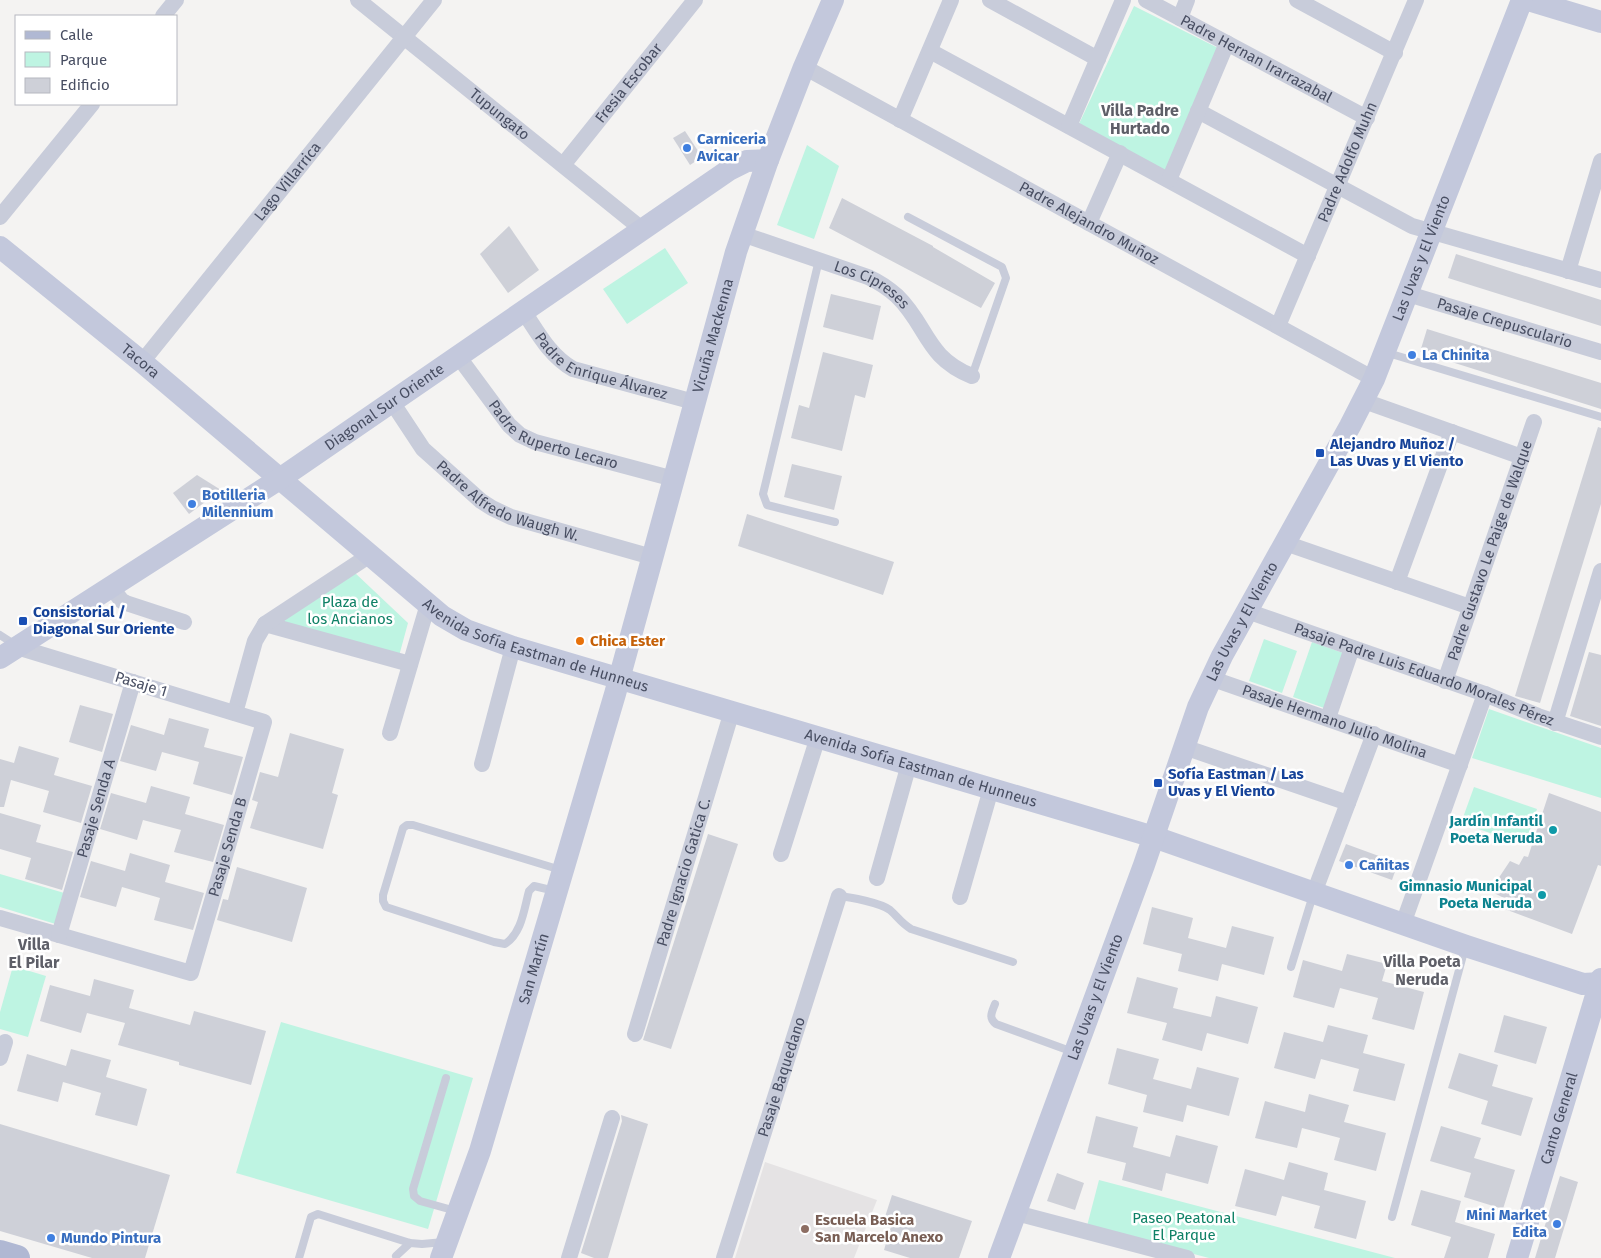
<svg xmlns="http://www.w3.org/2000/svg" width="1601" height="1258" viewBox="0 0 1601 1258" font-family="'Fira Sans',sans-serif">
<rect width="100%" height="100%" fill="#f4f3f2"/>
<!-- education -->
<polygon fill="#e5e3e4" points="765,1162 877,1200 854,1258 735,1258"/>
<!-- green -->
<g fill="#bef4e2">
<polygon points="1134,6 1218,48 1167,172 1078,126"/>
<polygon points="807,145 839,166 814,239 777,225"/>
<polygon points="665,248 688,283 627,324 603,289"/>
<polygon points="354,572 408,623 399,656 277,623"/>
<polygon points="1264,639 1297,651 1282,693 1249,681"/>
<polygon points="1312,642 1346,654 1327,709 1293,697"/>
<polygon points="1489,709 1601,748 1601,798 1472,758"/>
<polygon points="1474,787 1537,809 1525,845 1461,823"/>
<polygon points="0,874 71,895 62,926 0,907"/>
<polygon points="13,966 46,976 28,1037 0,1029 0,1012"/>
<polygon points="281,1022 473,1078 428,1229 236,1173"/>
<polygon points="1099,1180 1395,1258 1209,1258 1087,1226"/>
</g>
<!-- building -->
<g fill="#ced0d8">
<polygon points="685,131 702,157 690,165 673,138"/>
<polygon points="842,198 933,246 933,247 995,283 981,308 829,228"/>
<polygon points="509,226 539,270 508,293 480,254"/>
<polygon points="1456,254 1601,300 1601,326 1448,278"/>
<polygon points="831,294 881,306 873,340 823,327"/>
<polygon points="1427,329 1601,383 1601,409 1420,352"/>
<polygon points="823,352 873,365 865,398 855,395 842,451 791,438 799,405 809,408"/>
<polygon points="1598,427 1601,428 1601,504 1540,703 1515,696"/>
<polygon points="792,464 842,476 834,510 784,497"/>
<polygon points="197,475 221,490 189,514 173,493"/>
<polygon points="747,514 894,562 883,595 738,546"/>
<polygon points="1589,652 1601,655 1601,726 1570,716"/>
<polygon points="80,705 113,714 102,752 69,742"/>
<polygon points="169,718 209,729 204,747 243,757 232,795 193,784 199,762 162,752 156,771 120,761 131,725 164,735"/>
<polygon points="290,733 344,749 332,793 338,795 323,849 250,828 258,802 252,800 260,772 278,777"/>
<polygon points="19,746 59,758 54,775 92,786 81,823 43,812 49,791 11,780 4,807 0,807 0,759 14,763"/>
<polygon points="151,786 190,797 185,814 224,825 213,862 174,852 181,830 143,820 137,840 100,829 111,793 146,803"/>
<polygon points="1549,793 1601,812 1601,866 1598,865 1572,934 1502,908 1506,899 1490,891 1510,861 1519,865 1524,856 1528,857"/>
<polygon points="0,813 41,825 36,842 73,852 62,890 25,879 31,858 0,849"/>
<polygon points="708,834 738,844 671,1049 643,1040"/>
<polygon points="1346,844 1398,863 1392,880 1339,861"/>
<polygon points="130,853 170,865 165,882 204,893 193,930 154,920 160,898 122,887 116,907 80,897 91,861 125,871"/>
<polygon points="237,867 307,888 292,942 217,920 223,899 228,900"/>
<polygon points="1152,907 1193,918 1188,938 1226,948 1232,926 1274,937 1264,975 1222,964 1218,981 1178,971 1182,954 1143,944"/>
<polygon points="1347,954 1387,964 1382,981 1424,992 1414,1030 1372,1019 1378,998 1340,988 1334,1008 1293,997 1303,960 1342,971"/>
<polygon points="1137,977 1178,988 1173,1008 1211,1017 1216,996 1258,1007 1248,1044 1207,1033 1202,1051 1162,1040 1167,1023 1127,1013"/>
<polygon points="94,979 134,990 129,1008 190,1025 194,1011 266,1031 251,1085 179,1065 179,1062 118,1045 125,1023 87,1013 81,1033 40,1021 50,985 90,996"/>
<polygon points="1504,1015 1547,1027 1536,1064 1494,1052"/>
<polygon points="1328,1025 1368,1035 1363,1053 1405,1064 1395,1101 1353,1091 1359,1069 1321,1059 1315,1079 1274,1068 1284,1032 1323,1042"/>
<polygon points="1117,1048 1159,1059 1153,1079 1191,1089 1197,1067 1239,1078 1229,1116 1187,1105 1183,1122 1143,1112 1147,1095 1108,1084"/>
<polygon points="71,1049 111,1060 106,1077 147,1089 137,1126 95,1115 101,1093 63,1082 58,1102 17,1091 27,1054 66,1066"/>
<polygon points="1459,1053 1498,1065 1492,1086 1533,1098 1521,1136 1481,1124 1488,1101 1448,1088"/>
<polygon points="1309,1094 1349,1105 1344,1122 1386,1133 1376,1171 1334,1160 1340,1138 1302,1128 1297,1148 1255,1138 1265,1101 1305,1112"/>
<polygon points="621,1115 648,1124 608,1258 594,1258 581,1253 622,1121"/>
<polygon points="1096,1116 1138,1127 1133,1147 1170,1157 1176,1135 1218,1146 1208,1184 1166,1173 1162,1191 1122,1180 1126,1163 1087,1153"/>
<polygon points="0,1124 170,1175 145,1258 92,1258 0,1231"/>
<polygon points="1441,1126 1481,1138 1474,1158 1515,1170 1503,1209 1464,1197 1471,1173 1430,1161"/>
<polygon points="1289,1162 1328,1173 1324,1190 1366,1201 1356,1239 1314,1228 1320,1206 1282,1196 1276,1216 1235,1206 1245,1169 1284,1180"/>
<polygon points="1057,1173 1084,1183 1075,1210 1047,1201"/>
<polygon points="1560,1176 1578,1182 1555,1258 1535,1258"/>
<polygon points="1421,1190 1461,1201 1455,1222 1495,1234 1488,1258 1444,1258 1451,1237 1411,1225"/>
<polygon points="892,1195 972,1221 959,1258 910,1258 884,1250 892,1223 884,1220"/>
</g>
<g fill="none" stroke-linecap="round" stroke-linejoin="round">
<!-- lane -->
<g stroke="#c8ccda" stroke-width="8">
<polyline points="908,217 1002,267 1006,278 972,376"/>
<polyline points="819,260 763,494 767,505 835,522"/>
<polyline points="1388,353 1601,417"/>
<polyline points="0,635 14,644"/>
<path d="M555,891L534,886L529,891C524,909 522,933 505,944L494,942L386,907L383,901V895L403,828L407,825H413L561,870"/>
<path d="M839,896C850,897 881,903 890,910C897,916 901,923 911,929L1013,962"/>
<polyline points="1291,967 1313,895"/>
<path d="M995,1004C992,1012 988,1018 996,1024L1073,1052"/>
<polyline points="446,1078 413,1189 414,1196 420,1201 456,1211"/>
<polyline points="1392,1217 1465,948"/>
<polyline points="396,1256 410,1243"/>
<polyline points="299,1258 311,1217 318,1214 410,1243 422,1244 444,1242"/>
</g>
<!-- street -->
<g stroke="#c8ccda" stroke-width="16">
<path id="s1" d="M358,0L643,230"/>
<polyline points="990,0 1098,59"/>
<path id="s2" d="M1146,0L1367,118"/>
<polyline points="1297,0 1395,53"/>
<polyline points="163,16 176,0"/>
<polyline points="1180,18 1187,0"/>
<polyline points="930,51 1308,256"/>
<path id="s3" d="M804,67L1374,379"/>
<polyline points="1198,111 1412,226 1601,280"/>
<polyline points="900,120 951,0"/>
<polyline points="1069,126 1123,0"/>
<path id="s4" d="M563,165L695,0"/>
<polyline points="1169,180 1227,43"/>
<polyline points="0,217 92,104"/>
<polyline points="1089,223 1120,153"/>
<path id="s5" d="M742,234L868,277C879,282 888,288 897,296C928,326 925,357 972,376"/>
<polyline points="1568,271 1601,161"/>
<path id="s6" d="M1408,294L1601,352"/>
<path id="s7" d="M524,312C538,333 550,356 573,369L694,402"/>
<path id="s8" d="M1278,326L1416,0"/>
<path id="s9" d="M458,356L509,425L520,435L535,442L674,479"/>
<path id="s10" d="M142,362L434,0"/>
<polyline points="1364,401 1522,457"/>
<path id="s11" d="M392,402L423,449L481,501L492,508L511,517L652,557"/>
<polyline points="1285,543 1470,607"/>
<polyline points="1397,582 1452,432"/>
<polyline points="111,587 122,601 126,603 184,622"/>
<path id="s12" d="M1247,611L1485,694L1538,716L1601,737"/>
<polyline points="265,624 410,664"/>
<path id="s13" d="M1210,678L1460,765"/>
<path id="s14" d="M1445,681L1534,422"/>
<polyline points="235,713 255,641 265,624 370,555"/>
<polyline points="1328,718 1352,648"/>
<polyline points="1555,723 1601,571"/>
<polyline points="390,733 428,604"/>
<polyline points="1184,747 1348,803"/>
<polyline points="482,764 513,647"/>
<polyline points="781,854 818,737"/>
<polyline points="877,878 909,764"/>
<polyline points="1314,893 1374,734"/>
<polyline points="960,897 991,789"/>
<path id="s15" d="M0,918L191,973L264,722L17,647"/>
<polyline points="1403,924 1485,694"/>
<path id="s16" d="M59,935L133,682"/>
<path id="s17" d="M635,1034L732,711"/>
<polyline points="0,1058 5,1042"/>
<polyline points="1016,1213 1187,1258"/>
<polyline points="569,1258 612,1118"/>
<path id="s18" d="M724,1258L839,896"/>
</g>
<!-- secondary -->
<g stroke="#c3c8dc" stroke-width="22">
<polyline points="1528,0 1601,22"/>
<path id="s19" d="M0,247L142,362L442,616L466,630L513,647L1154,837L1466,946L1583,984L1601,983"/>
<path id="s20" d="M0,658L281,478L729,170L747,161L768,160"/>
<path id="s21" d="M441,1258L480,1151L615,694L736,252L768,160L804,67L833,0"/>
<path id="s22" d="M999,1258L1144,865L1198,707L1222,656L1350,426L1374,379L1522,0"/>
<path id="s23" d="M1517,1258L1601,979"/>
</g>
<!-- primary -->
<polyline stroke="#b0b8d3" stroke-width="26" points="0,1253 17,1258"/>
</g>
<!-- markers -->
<g fill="#3f7fe0" stroke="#fff" stroke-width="2">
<circle cx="687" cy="148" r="5"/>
<circle cx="1412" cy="355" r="5"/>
<circle cx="192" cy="504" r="5"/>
<circle cx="1349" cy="865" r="5"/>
<circle cx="1557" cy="1224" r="5"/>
<circle cx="51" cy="1238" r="5"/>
</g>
<g fill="#1a4fb4" stroke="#fff" stroke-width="2">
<rect x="1315" y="448" width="10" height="10" rx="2.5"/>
<rect x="18" y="616" width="10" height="10" rx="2.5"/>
<rect x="1153" y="778" width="10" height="10" rx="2.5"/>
</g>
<circle fill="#e8710a" stroke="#fff" stroke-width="2" cx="580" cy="641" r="5"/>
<g fill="#0f9aa8" stroke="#fff" stroke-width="2">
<circle cx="1553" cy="830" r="5"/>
<circle cx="1542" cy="895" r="5"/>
</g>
<circle fill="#8d6e63" stroke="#fff" stroke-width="2" cx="805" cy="1229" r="5"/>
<g text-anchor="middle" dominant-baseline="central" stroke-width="5" stroke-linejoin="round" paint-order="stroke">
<!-- street labels -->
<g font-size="15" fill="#484e62" stroke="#fff">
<text stroke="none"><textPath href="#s2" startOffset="125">Padre Hernan Irarrazabal</textPath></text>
<text stroke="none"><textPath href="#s4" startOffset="105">Fresia Escobar</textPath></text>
<text stroke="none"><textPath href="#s1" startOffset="182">Tupungato</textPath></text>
<text stroke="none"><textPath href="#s8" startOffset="178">Padre Adolfo Muhn</textPath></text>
<text stroke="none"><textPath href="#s10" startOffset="232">Lago Villarrica</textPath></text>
<text stroke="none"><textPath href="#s3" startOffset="325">Padre Alejandro Muñoz</textPath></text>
<text stroke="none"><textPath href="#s22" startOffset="1088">Las Uvas y El Viento</textPath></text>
<text stroke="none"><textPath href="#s5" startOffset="140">Los Cipreses</textPath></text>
<text stroke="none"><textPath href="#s6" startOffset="101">Pasaje Crepusculario</textPath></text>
<text stroke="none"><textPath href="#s21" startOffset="962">Vicuña Mackenna</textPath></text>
<text stroke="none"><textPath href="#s19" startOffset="181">Tacora</textPath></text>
<text stroke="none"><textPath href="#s7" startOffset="100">Padre Enrique Álvarez</textPath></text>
<text stroke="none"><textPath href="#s20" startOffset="459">Diagonal Sur Oriente</textPath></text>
<text stroke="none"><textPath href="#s9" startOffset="130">Padre Ruperto Lecaro</textPath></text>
<text stroke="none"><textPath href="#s11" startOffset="158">Padre Alfredo Waugh W.</textPath></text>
<text stroke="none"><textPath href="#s14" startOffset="138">Padre Gustavo Le Paige de Walque</textPath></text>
<text stroke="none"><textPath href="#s22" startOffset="682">Las Uvas y El Viento</textPath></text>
<text stroke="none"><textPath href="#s19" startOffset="674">Avenida Sofía Eastman de Hunneus</textPath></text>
<text stroke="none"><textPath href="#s12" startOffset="188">Pasaje Padre Luis Eduardo Morales Pérez</textPath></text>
<text transform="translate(141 684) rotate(17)">Pasaje 1</text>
<text stroke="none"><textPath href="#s13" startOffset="132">Pasaje Hermano Julio Molina</textPath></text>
<text stroke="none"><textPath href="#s19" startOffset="1079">Avenida Sofía Eastman de Hunneus</textPath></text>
<text stroke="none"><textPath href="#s16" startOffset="132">Pasaje Senda A</textPath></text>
<text stroke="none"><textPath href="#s15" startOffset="330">Pasaje Senda B</textPath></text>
<text stroke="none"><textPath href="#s17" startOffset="169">Padre Ignacio Gatica C.</textPath></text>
<text stroke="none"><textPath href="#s21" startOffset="304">San Martín</textPath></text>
<text stroke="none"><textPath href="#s22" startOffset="278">Las Uvas y El Viento</textPath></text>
<text stroke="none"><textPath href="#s18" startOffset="190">Pasaje Baquedano</textPath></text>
<text stroke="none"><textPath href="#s23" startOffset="146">Canto General</textPath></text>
</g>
<!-- shop labels -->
<g font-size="15" font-weight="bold" fill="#366cbe" stroke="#fff" text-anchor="start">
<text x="697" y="139">Carniceria<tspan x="697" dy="17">Avicar</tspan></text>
<text x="1422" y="355">La Chinita</text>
<text x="202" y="495">Botilleria<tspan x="202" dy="17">Milennium</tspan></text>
<text x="1359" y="865">Cañitas</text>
<text x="1547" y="1215" text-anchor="end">Mini Market<tspan x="1547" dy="17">Edita</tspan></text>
<text x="61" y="1238">Mundo Pintura</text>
</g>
<!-- transit labels -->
<g font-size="15" font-weight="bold" fill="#164399" stroke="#fff" text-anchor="start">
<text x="1330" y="444">Alejandro Muñoz /<tspan x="1330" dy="17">Las Uvas y El Viento</tspan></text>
<text x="33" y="612">Consistorial /<tspan x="33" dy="17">Diagonal Sur Oriente</tspan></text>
<text x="1168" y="774">Sofía Eastman / Las<tspan x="1168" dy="17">Uvas y El Viento</tspan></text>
</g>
<!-- park labels -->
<g font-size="15" fill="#0f8166" stroke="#fff">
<text x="350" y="602">Plaza de<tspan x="350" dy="17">los Ancianos</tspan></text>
<text x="1184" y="1218">Paseo Peatonal<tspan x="1184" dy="17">El Parque</tspan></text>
</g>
<!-- food labels -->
<g font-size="15" font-weight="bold" fill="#c56008" stroke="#fff" text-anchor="start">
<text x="590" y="641">Chica Ester</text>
</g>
<!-- culture labels -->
<g font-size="15" font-weight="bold" fill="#0d838f" stroke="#fff" text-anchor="end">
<text x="1543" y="821">Jardín Infantil<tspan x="1543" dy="17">Poeta Neruda</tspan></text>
<text x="1532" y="886">Gimnasio Municipal<tspan x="1532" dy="17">Poeta Neruda</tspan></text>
</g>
<!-- education labels -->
<g font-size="15" font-weight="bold" fill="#785e54" stroke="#fff" text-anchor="start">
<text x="815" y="1220">Escuela Basica<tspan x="815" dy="17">San Marcelo Anexo</tspan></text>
</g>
<!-- neighbourhood labels -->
<g font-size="16" font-weight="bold" fill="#5e5f68" stroke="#fff">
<text x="1140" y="110">Villa Padre<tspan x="1140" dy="18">Hurtado</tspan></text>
<text x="34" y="944">Villa<tspan x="34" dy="18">El Pilar</tspan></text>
<text x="1422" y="961">Villa Poeta<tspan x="1422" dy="18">Neruda</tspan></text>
</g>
</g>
<!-- legend -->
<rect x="15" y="15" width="162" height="90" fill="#ffffff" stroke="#b6b8c0"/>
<rect x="25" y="31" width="25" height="8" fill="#b0b8d3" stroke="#b6b8c0"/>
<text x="60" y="40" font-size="15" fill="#484e62">Calle</text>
<rect x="25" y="52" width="25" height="15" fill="#bef4e2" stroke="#b6b8c0"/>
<text x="60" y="65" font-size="15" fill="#484e62">Parque</text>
<rect x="25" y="78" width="25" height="15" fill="#ced0d8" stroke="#b6b8c0"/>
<text x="60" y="90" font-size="15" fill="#484e62">Edificio</text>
</svg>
